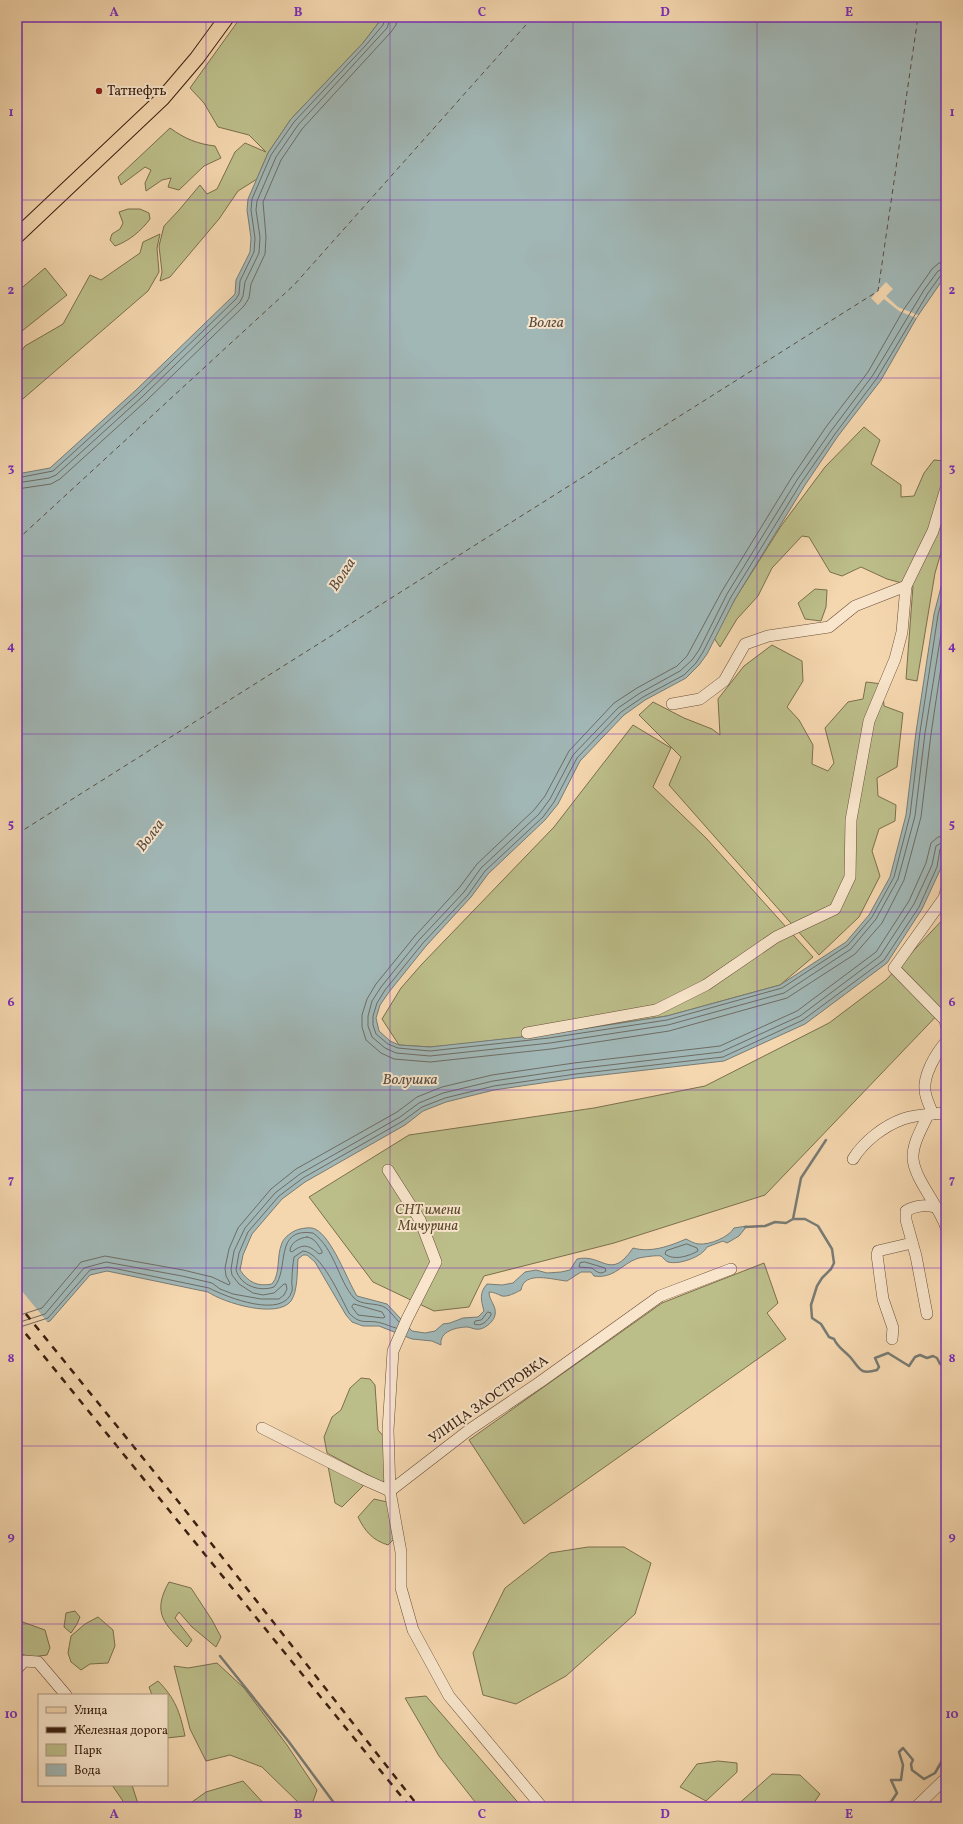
<svg xmlns="http://www.w3.org/2000/svg" width="963" height="1824" viewBox="0 0 963 1824" font-family="Vollkorn,serif">
<rect width="100%" height="100%" fill="#f5d7af"/>
<filter id="stains"><feTurbulence type="fractalNoise" baseFrequency=".005" numOctaves="4"/><feColorMatrix values="0 0 0 0 .2 0 0 0 0 .09 0 0 0 0 .02 0 0 0 .5 -.17"/></filter>
<radialGradient id="worn" r=".72"><stop offset=".6" stop-color="#630" stop-opacity="0"/><stop offset="1" stop-color="#630" stop-opacity=".3"/></radialGradient>
<!-- green -->
<g fill="#bcbe8a" stroke="#7b6f4d">
<polygon points="241,17 383,17 363,43 291,119 268,153 257,179 238,191 219,219 170,277 160,281 162,272 159,246 164,226 179,210 200,185 207,194 217,189 235,152 245,143 266,152 249,135 218,127 204,103 190,88"/>
<path d="M170,128C185,139 198,144 215,146L221,158L204,166L179,190L168,187L171,178L162,180L146,191L145,183L151,170L145,167L121,185L118,177Z"/>
<path d="M128,209H140L149,213L150,219C141,231 129,241 115,246L110,240L112,234L120,229L123,223L119,212Z"/>
<polygon points="160,234 157,248 159,272 148,291 17,404 17,357 25,346 63,324 90,275 101,280 140,253 143,242"/>
<polygon points="45,268 67,295 17,335 17,292"/>
<polygon points="864,427 880,440 871,464 901,485 901,497 914,496 924,473 934,460 945,461 942,478 946,479 946,536 935,573 917,681 906,679 913,586 887,579 861,567 842,576 830,572 809,537 802,536 772,568 758,596 737,619 720,647 714,638 735,599 781,526 825,467"/>
<polygon points="815,589 827,590 826,607 821,621 805,619 798,603"/>
<polygon points="772,645 802,661 803,681 787,707 799,720 813,745 812,764 828,771 834,763 825,728 848,702 863,699 866,682 882,684 884,706 903,713 897,767 877,778 878,796 896,805 895,821 879,829 872,851 880,876 859,917 819,955 669,785 681,757 639,715 653,702 684,718 712,729 720,735 718,699 744,666"/>
<polygon points="633,725 671,748 653,787 706,838 813,957 780,985 667,1016 549,1034 453,1045 430,1047 399,1045 382,1019 401,988 422,964 554,827"/>
<polygon points="946,916 946,1006 765,1195 614,1243 484,1276 469,1307 434,1311 373,1282 309,1197 409,1135 594,1108 705,1086 829,1023 886,980"/>
<polygon points="764,1263 778,1303 767,1313 786,1339 524,1524 469,1440 662,1303"/>
<polygon points="361,1378 370,1379 375,1385 378,1430 384,1437 386,1477 383,1483 327,1453 324,1437 332,1417 341,1410 350,1388"/>
<polygon points="328,1466 365,1484 342,1507 335,1503"/>
<path d="M374,1499L387,1502L395,1538L388,1545C372,1540 365,1531 358,1517Z"/>
<polygon points="588,1547 624,1547 651,1563 635,1614 566,1676 516,1704 483,1695 473,1653 505,1588 550,1553"/>
<path d="M169,1582L191,1588L212,1620L221,1637L216,1647L192,1627L179,1612L175,1618L192,1640L187,1647C165,1624 151,1614 169,1582Z"/>
<polygon points="75,1611 80,1617 77,1624 71,1633 64,1627 66,1613"/>
<polygon points="98,1617 113,1630 115,1646 108,1663 90,1664 81,1670 71,1662 68,1653 71,1636 85,1624"/>
<polygon points="17,1620 45,1630 50,1648 47,1655 32,1657 17,1653"/>
<polygon points="217,1663 244,1688 287,1745 317,1790 311,1807 303,1807 262,1767 230,1755 206,1761 190,1729 174,1666 188,1668"/>
<path d="M158,1681C175,1698 180,1712 185,1736L167,1738V1695H152L149,1687Z"/>
<polygon points="426,1696 522,1807 479,1807 439,1756 405,1698"/>
<polygon points="718,1761 737,1763 737,1772 706,1801 680,1787 697,1764"/>
<polygon points="772,1774 800,1775 820,1794 811,1807 735,1807"/>
<polygon points="243,1781 267,1807 185,1807 206,1792"/>
<polygon points="112,1785 132,1785 139,1807 127,1807"/>
</g>
<!-- water -->
<path fill="#a1b7b6" stroke="#787b74" d="M383,17H946V275L917,317L881,380L838,436L805,485L735,599L707,654L699,665L686,678L645,700L624,715L580,761L558,804L545,820L488,874L471,897L426,946L389,992L380,1005L376,1018L379,1031L390,1041L399,1045L430,1047L549,1034L667,1016L780,985L846,942L869,915L890,877L906,815L916,732L934,614L946,568V841L941,868L922,909L887,963L805,1024L724,1061L576,1078L494,1090L446,1102L423,1111L405,1125L305,1182L282,1199L252,1234L243,1255L240,1270C248,1282 257,1287 272,1284C281,1273 276,1257 282,1243C284,1237 294,1230 300,1229C305,1228 311,1227 315,1229C332,1237 347,1280 357,1296L387,1304L412,1331L425,1333L435,1331L443,1324L450,1323L463,1318L478,1317L484,1311C481,1300 479,1293 487,1284L502,1285L513,1283L525,1272L536,1270L547,1273L561,1272L570,1270L577,1259C603,1253 610,1282 633,1248C651,1253 670,1246 686,1239C690,1241 695,1244 699,1244C710,1245 729,1237 734,1228L747,1226L739,1236L727,1243L723,1241L707,1247C702,1257 679,1265 668,1262C665,1261 663,1257 661,1256C656,1255 644,1257 639,1258C622,1263 615,1279 594,1276L591,1272H581L567,1281C553,1280 524,1270 521,1290C515,1293 508,1297 502,1296C497,1294 494,1292 489,1292C489,1301 497,1306 495,1315C494,1321 486,1328 480,1329C476,1330 472,1328 468,1327C457,1327 439,1331 441,1345L432,1341L412,1339L379,1326H363L352,1322L346,1315L315,1262L307,1255H303L298,1259C297,1271 298,1291 291,1301C277,1319 224,1303 208,1292L107,1271L90,1275L50,1321L17,1332V474L50,468L136,390L232,297L235,294L236,280L250,252L251,238L247,210L248,199L268,153L291,119L363,43Z"/>
<!-- pier -->
<g fill="#f5d7af">
<polygon points="886,282 893,289 886,296 898,307 918,315 916,318 899,311 884,299 878,305 871,298"/>
<polygon points="17,1284 17,1285 49,1324 19,1334 17,1331"/>
</g>
<g fill="none" stroke-linecap="round" stroke-linejoin="round">
<!-- shore -->
<g stroke="#6e6c63" stroke-width="1">
<polyline points="946,262 939,263 932,269 904,309 868,372 826,427 792,477 722,591 687,656 677,666 637,688 614,703 569,751 545,796 534,810 477,864 459,888 415,936 376,984 367,999 362,1015 362,1027 366,1040 381,1053 394,1059 430,1062 551,1049 669,1031 787,998 855,954 882,923 904,880 921,817 931,734 946,634"/>
<polyline points="946,268 938,271 924,290 873,375 831,431 797,480 727,594 699,650 692,660 680,671 640,693 618,708 573,755 550,799 539,814 481,868 464,892 419,940 381,987 372,1001 368,1016 368,1026 372,1037 385,1048 396,1053 430,1056 550,1043 668,1025 784,993 851,949 876,919 898,879 915,816 925,733 946,603"/>
<polyline points="946,273 941,275 928,293 877,378 835,434 801,483 731,597 703,652 696,663 684,675 643,697 621,712 577,758 554,802 543,817 485,871 468,895 423,943 385,990 377,1003 373,1016 373,1025 376,1034 388,1044 398,1048 430,1051 549,1038 667,1020 782,988 848,945 872,917 894,877 910,815 920,732 938,615 946,584"/>
<polyline points="17,478 53,471 139,393 236,299 239,294 240,281 254,252 255,238 251,210 252,199 271,155 294,122 366,45 383,25 386,17"/>
<polyline points="17,483 49,478 56,475 142,397 240,302 243,296 245,282 259,253 260,237 256,210 257,201 276,157 298,125 387,28 391,17"/>
<polyline points="17,489 51,484 60,479 146,401 244,306 249,298 251,284 265,254 266,237 263,202 281,160 302,129 391,32 396,25 397,17"/>
<path d="M307,1237C315,1238 318,1245 322,1251V1253L319,1254C309,1245 303,1243 292,1252L290,1251C290,1243 299,1238 307,1237Z"/>
<path d="M687,1244L697,1248L698,1251C689,1256 674,1261 665,1254L666,1251Z"/>
<path d="M585,1262L605,1268L606,1271C600,1275 597,1272 592,1268L579,1267L580,1263Z"/>
<polygon points="354,1304 382,1312 385,1317 383,1318 358,1315 352,1307"/>
<path d="M488,1312L491,1313V1315C487,1321 482,1327 474,1324L475,1321L481,1320Z"/>
<polyline points="17,1316 42,1308 81,1262 105,1256 183,1270 212,1277 229,1285 230,1283 226,1276 225,1268 229,1249 238,1228 271,1189 296,1169 397,1112 417,1097 442,1087 492,1075 574,1063 720,1046 797,1011 876,952 909,901 926,863 931,843 938,837 946,836"/>
<path d="M399,1322C395,1318 391,1312 386,1308C377,1302 361,1306 354,1298C338,1280 335,1249 313,1233C273,1227 290,1270 274,1287C259,1292 241,1286 236,1270L239,1253L248,1232L279,1196L303,1178L403,1121L422,1107L445,1098L494,1086L576,1074L723,1057L803,1020L884,960L919,907L937,867L940,849L946,847"/>
<polyline points="17,1323 45,1314 84,1268 106,1262 182,1276 212,1283 220,1289 233,1294 261,1299 279,1299 284,1295 287,1289 286,1284 284,1284 274,1293 263,1295 253,1293 239,1284 232,1275 231,1269 234,1251 245,1228 275,1193 300,1174 400,1117 419,1103 443,1093 493,1081 575,1069 721,1052 800,1016 880,956 914,904 932,865 936,846 941,843 946,842"/>
<path d="M17,1328L48,1318L90,1270L108,1267L209,1288C226,1297 284,1320 292,1291C293,1287 291,1283 292,1279C292,1272 293,1264 294,1257L303,1251C321,1252 341,1298 349,1313C361,1326 367,1319 381,1323C386,1324 391,1327 396,1328"/>
</g>
<!-- stream -->
<g stroke="#787b74" stroke-width="2.5">
<polyline points="793,1219 801,1178 826,1140"/>
<path d="M745,1227L765,1226L775,1222L786,1223L793,1219H805L818,1226L832,1249L834,1263L831,1269L822,1278L817,1286L811,1305L812,1318L821,1324L829,1337L834,1339C838,1348 845,1351 851,1358C860,1369 860,1375 877,1370L879,1367L875,1358L888,1353L909,1366L915,1357L920,1355L927,1358L933,1356L937,1358L940,1364L946,1362"/>
<polyline points="220,1656 289,1742 337,1807"/>
<polyline points="946,1734 946,1736"/>
<polyline points="878,1807 891,1802 897,1793 891,1780 901,1780 903,1765 899,1752 903,1748 913,1760 911,1764 912,1770 924,1779 935,1773 946,1754"/>
</g>
<!-- ferry -->
<g stroke="#594d42" stroke-width="1" stroke-dasharray="5 4" stroke-linecap="butt">
<polyline points="17,540 294,285 533,17"/>
<polyline points="17,834 878,291 918,17"/>
</g>
<defs>
<g id="minor">
<polyline points="672,704 700,699 724,681 745,644 768,636 829,627 855,606 906,586 933,531 946,488"/>
<polyline points="946,891 944,898 894,968 945,1020 946,1025"/>
<polyline points="527,1033 656,1010 706,985 776,937 835,909 850,877 851,820 869,721 895,659 902,632 906,586"/>
<path d="M933,1114C930,1107 926,1099 925,1091C923,1075 936,1053 946,1042"/>
<path d="M928,1115C922,1128 912,1144 913,1159C915,1180 939,1206 946,1227"/>
<path d="M853,1159C864,1141 884,1126 903,1119C917,1114 932,1114 946,1113"/>
<polyline points="388,1170 420,1220 436,1262 407,1319 393,1351 388,1430 390,1491 401,1552 401,1588 413,1630 449,1696 542,1807"/>
<path d="M927,1314L916,1256L906,1220V1211C916,1205 925,1205 936,1207"/>
<polyline points="892,1339 893,1328 883,1299 877,1255 878,1251 882,1250 912,1243"/>
<polyline points="262,1428 363,1479 390,1491 469,1430 540,1382 660,1296 731,1269"/>
<polyline points="17,1669 24,1661 38,1662 66,1695"/>
<polyline points="916,1807 946,1778"/>
</g>
<polyline id="major" points="17,236 162,99 197,58 227,17"/>
</defs>
<!-- minor casing -->
<use href="#minor" stroke="#694e38" stroke-width="12"/>
<!-- major casing -->
<use href="#major" stroke="#3a2010" stroke-width="16"/>
<!-- minor -->
<use href="#minor" stroke="#f8e5cb" stroke-width="11"/>
<!-- major -->
<use href="#major" stroke="#f5d7af" stroke-width="14"/>
<!-- rail -->
<g stroke="#3a2010" stroke-width="2.5" stroke-dasharray="7 7" stroke-linecap="butt">
<polyline points="17,1303 177,1500 419,1807"/>
<polyline points="17,1323 410,1807"/>
</g>
</g>
<!-- grid -->
<path fill="none" stroke="#7b2cbf" stroke-width="1" stroke-opacity="0.55" d="M206,17V1807M390,17V1807M573,17V1807M757,17V1807M17,200H946M17,378H946M17,556H946M17,734H946M17,912H946M17,1090H946M17,1268H946M17,1446H946M17,1624H946"/>
<!-- markers -->
<circle fill="#8f2418" stroke="#f8e5cb" stroke-width="1.5" cx="99" cy="91" r="4"/>
<g text-anchor="middle" dominant-baseline="central" stroke-width="4" stroke-linejoin="round" paint-order="stroke">
<!-- poi labels -->
<g font-size="14" fill="#3a2010" stroke="#f8e5cb" text-anchor="start">
<text x="107" y="91">Татнефть</text>
</g>
<!-- park labels -->
<g font-size="14" font-style="italic" fill="#5a482e" stroke="#f8e5cb">
<text x="428" y="1210">СНТ имени<tspan x="428" dy="16">Мичурина</tspan></text>
</g>
<!-- street labels -->
<g font-size="14" fill="#3a2010" stroke="#f8e5cb">
<text transform="translate(489 1400) rotate(-35)">УЛИЦА ЗАОСТРОВКА</text>
</g>
<!-- water labels -->
<g font-size="15" font-style="italic" fill="#594d42" stroke="#f8e5cb">
<text x="546" y="323">Волга</text>
<text transform="translate(343 575) rotate(-57)">Волга</text>
<text transform="translate(151 836) rotate(-53)">Волга</text>
<text x="410" y="1080">Волушка</text>
</g>
</g>
<!-- margin -->
<rect width="963" height="1824" fill="none" stroke="#f5d7af" stroke-width="44"/>
<!-- legend -->
<rect x="38" y="1694" width="130" height="92" fill="#f8e5cb" stroke="#ac9680"/>
<rect x="46" y="1707" width="20" height="6" fill="#f5d7af" stroke="#ac9680"/>
<text x="74" y="1714" font-size="12" fill="#3a2010">Улица</text>
<rect x="46" y="1727" width="20" height="6" fill="#3a2010" stroke="#ac9680"/>
<text x="74" y="1734" font-size="12" fill="#3a2010">Железная дорога</text>
<rect x="46" y="1744" width="20" height="12" fill="#bcbe8a" stroke="#ac9680"/>
<text x="74" y="1754" font-size="12" fill="#3a2010">Парк</text>
<rect x="46" y="1764" width="20" height="12" fill="#a1b7b6" stroke="#ac9680"/>
<text x="74" y="1774" font-size="12" fill="#3a2010">Вода</text>
<rect x="22" y="22" width="919" height="1780" fill="none" stroke="#7b2cbf" stroke-width="1.5"/>
<g font-size="13" text-anchor="middle" font-weight="bold" fill="#7b2cbf">
<text x="114" y="16">A</text>
<text x="298" y="16">B</text>
<text x="482" y="16">C</text>
<text x="665" y="16">D</text>
<text x="849" y="16">E</text>
<text x="11" y="116">1</text>
<text x="952" y="116">1</text>
<text x="11" y="294">2</text>
<text x="952" y="294">2</text>
<text x="11" y="472">3</text>
<text x="952" y="472">3</text>
<text x="11" y="650">4</text>
<text x="952" y="650">4</text>
<text x="11" y="828">5</text>
<text x="952" y="828">5</text>
<text x="11" y="1006">6</text>
<text x="952" y="1006">6</text>
<text x="11" y="1184">7</text>
<text x="952" y="1184">7</text>
<text x="11" y="1362">8</text>
<text x="952" y="1362">8</text>
<text x="11" y="1540">9</text>
<text x="952" y="1540">9</text>
<text x="11" y="1718">10</text>
<text x="952" y="1718">10</text>
<text x="114" y="1818">A</text>
<text x="298" y="1818">B</text>
<text x="482" y="1818">C</text>
<text x="665" y="1818">D</text>
<text x="849" y="1818">E</text>
</g>
<rect width="100%" height="100%" filter="url(#stains)"/>
<rect width="100%" height="100%" fill="url(#worn)"/>
</svg>
